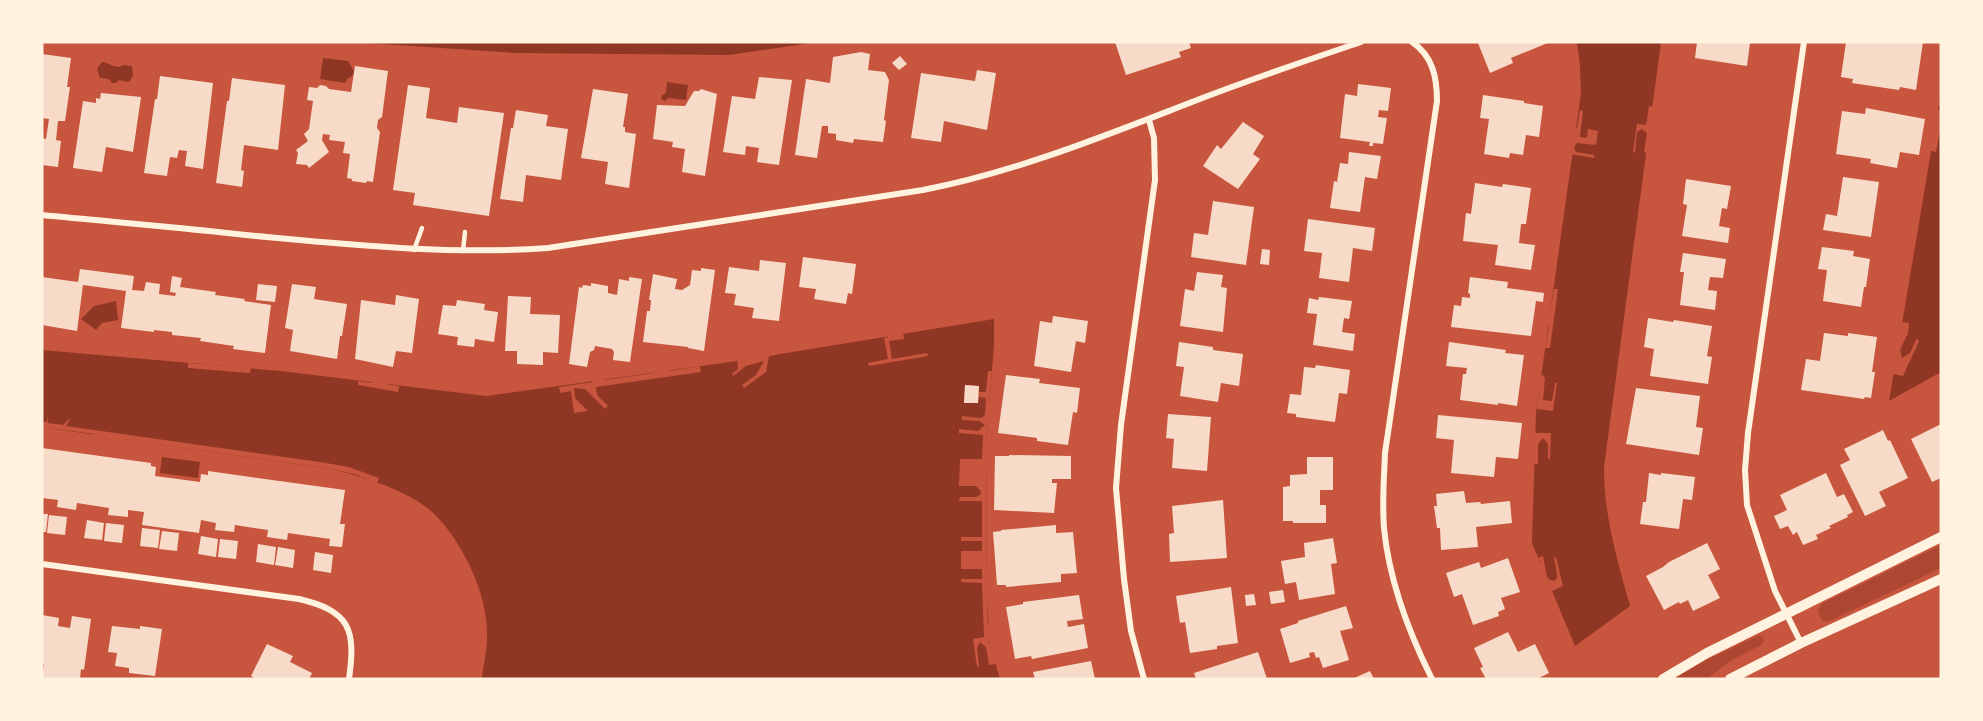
<svg xmlns="http://www.w3.org/2000/svg" width="1983" height="721" viewBox="0 0 1983 721" font-family="'Exo 2',sans-serif">
<rect width="100%" height="100%" fill="#c8553d"/>
<!-- green -->
<g fill="#ae4732">
<polygon points="1941,545 1941,568 1832,620 1825,622 1820,618 1818,609 1823,603"/>
<polygon points="1758,636 1763,637 1764,640 1761,645 1730,661 1707,679 1674,679 1708,659"/>
</g>
<!-- water -->
<g fill="#8f3625">
<polygon points="351,42 817,42 729,55 516,53"/>
<path d="M1577,42H1661L1604,467C1604,517 1617,559 1630,606L1575,646L1532,543L1536,413L1581,93L1580,66Z"/>
<polygon points="323,58 348,61 354,71 352,76 347,79 345,83 320,79"/>
<path d="M102,62C109,63 113,67 120,67L123,65L132,66L133,76L129,82L119,80L116,83H112L109,79L100,78L97,69Z"/>
<polygon points="667,82 688,85 686,100 668,98 665,101 661,99 662,95 666,93"/>
<polygon points="1941,95 1941,372 1889,401 1938,110"/>
<polygon points="116,301 118,320 102,323 96,330 81,319 94,306"/>
<path d="M994,319V345L986,445L987,599L990,645L1000,679H482C483,666 487,652 487,638C489,596 462,539 431,511C409,491 359,475 330,469L42,427V350L281,371L486,396L737,361Z"/>
<polygon points="162,457 200,462 198,478 160,473"/>
</g>
<!-- pier -->
<g fill="#c8553d">
<polygon points="1649,106 1656,108 1653,126 1650,125 1647,153 1644,152 1647,133 1642,129 1637,132 1635,153 1633,152 1637,124 1646,125"/>
<polygon points="1580,110 1583,111 1580,137 1587,138 1588,129 1598,131 1596,145 1577,143 1574,147 1576,152 1594,155 1594,158 1570,154 1574,128 1577,128"/>
<polygon points="1938,110 1941,111 1941,125 1936,152 1928,150"/>
<polygon points="1554,289 1558,289 1550,348 1545,348 1549,326 1546,325 1547,312 1550,312"/>
<polygon points="1902,322 1909,323 1908,333 1900,350 1902,358 1910,353 1917,338 1919,341 1903,376 1893,374 1896,358 1893,357 1899,325 1902,325"/>
<polygon points="903,332 904,339 889,341 892,359 927,353 928,356 869,366 868,363 888,359 884,338 888,337 888,334"/>
<polygon points="778,351 778,354 769,356 766,372 744,388 742,385 756,375 764,361 746,366 733,376 732,374 738,369 737,358"/>
<polygon points="188,363 251,368 250,373 188,368"/>
<polygon points="700,366 701,372 596,387 597,395 608,406 605,409 585,389 574,388 575,398 588,411 574,413 571,391 560,393 559,387 593,382 593,379 604,378 605,380 654,373 654,370 669,368 670,371"/>
<polygon points="988,371 992,371 989,403 992,404 991,420 988,420 986,445 987,599 988,625 991,625 992,640 989,641 990,645 996,664 989,665 986,647 980,642 977,648 979,666 977,667 973,639 984,637 982,583 961,582 961,579 982,579 982,569 961,569 961,551 982,551 982,541 961,541 961,537 982,537 982,501 959,501 960,497 976,497 981,494 980,490 976,486 959,486 960,459 982,459 983,435 959,433 959,429 978,431 985,425 979,421 962,420 962,416 981,418 985,415 986,398 979,397 978,403 964,403 965,385 979,386 979,392 986,392"/>
<polygon points="1542,374 1545,378 1543,400 1552,401 1555,383 1557,383 1553,411 1537,409 1539,392 1536,391 1538,379 1541,379"/>
<polygon points="372,380 389,382 389,385 399,386 398,392 358,385 358,381 371,383"/>
<polygon points="48,412 48,423 63,425 71,417 66,426 320,462 349,467 379,478 377,483 354,474 330,469 123,439 122,441 94,437 94,434 42,427 42,422 47,422"/>
<polygon points="1535,433 1551,433 1550,459 1548,459 1548,444 1543,438 1538,444 1538,464 1531,464 1531,449 1534,449"/>
<polygon points="1543,556 1547,577 1550,580 1554,581 1557,578 1557,575 1554,558 1556,557 1563,586 1552,591 1545,575 1542,576 1538,564 1541,563 1538,558"/>
</g>
<!-- building -->
<g fill="#f7dbc8">
<polygon points="1115,42 1189,42 1191,48 1179,52 1181,57 1126,75"/>
<polygon points="1550,42 1511,58 1513,63 1490,73 1478,43"/>
<polygon points="1697,42 1750,43 1747,66 1695,58"/>
<polygon points="1846,42 1923,42 1916,90 1900,87 1899,90 1852,83 1853,79 1841,77"/>
<polygon points="861,52 870,54 868,70 885,72 889,80 884,120 886,121 883,142 854,139 853,143 836,140 836,134 828,133 828,126 822,126 817,158 795,155 806,79 830,83 833,57"/>
<polygon points="42,54 71,58 67,87 70,87 65,121 58,121 56,140 61,141 58,167 42,165 42,138 46,139 49,119 42,118"/>
<polygon points="900,56 907,64 899,70 892,63"/>
<polygon points="355,66 388,71 382,117 378,120 377,128 380,132 373,182 367,181 366,183 352,181 352,179 347,178 350,154 343,153 345,142 329,140 330,135 323,134 322,140 329,152 309,168 307,165 296,164 298,153 296,150 308,141 304,134 309,129 313,101 307,100 309,87 317,88 320,85 326,86 329,89 351,92"/>
<polygon points="977,70 996,73 987,130 944,121 941,142 911,138 921,73 975,81"/>
<polygon points="160,76 213,83 203,169 185,166 187,151 179,150 177,158 170,157 167,176 144,173 155,99 157,99"/>
<polygon points="759,77 792,80 779,165 757,162 759,148 746,146 745,155 723,152 732,96 755,99"/>
<polygon points="232,78 285,85 278,150 244,145 241,170 244,171 242,187 216,183 227,101 229,101"/>
<polygon points="1358,84 1391,88 1388,111 1379,110 1378,117 1387,118 1383,144 1373,143 1373,146 1369,146 1370,142 1340,138 1345,94 1357,96"/>
<polygon points="408,85 430,88 426,118 457,123 459,107 504,113 489,216 413,205 415,193 393,190"/>
<polygon points="593,89 628,94 623,127 625,127 625,132 636,134 629,188 605,184 608,162 581,158"/>
<polygon points="701,89 717,94 705,176 682,172 685,149 672,147 673,142 653,139 657,105 685,106 694,91 699,91"/>
<polygon points="101,93 141,97 133,152 106,147 102,172 73,168 83,101 96,103 96,98 100,99"/>
<polygon points="1483,95 1524,101 1524,103 1543,106 1539,137 1526,135 1523,155 1510,153 1509,158 1484,154 1489,119 1480,118"/>
<polygon points="1866,108 1925,119 1919,155 1900,152 1897,168 1870,163 1871,159 1836,154 1842,111 1865,114"/>
<polygon points="516,110 548,115 546,126 568,129 561,180 526,175 523,202 500,199 511,128 513,128"/>
<polygon points="1243,122 1264,136 1253,154 1260,159 1238,189 1203,166 1217,145 1221,149"/>
<polygon points="1349,152 1381,156 1377,179 1365,177 1360,212 1330,208 1334,181 1337,182 1340,163 1348,164"/>
<polygon points="1843,177 1879,182 1871,237 1823,230 1826,214 1837,216"/>
<polygon points="1686,179 1731,186 1727,209 1722,208 1719,226 1730,228 1728,243 1682,236 1687,205 1683,204"/>
<polygon points="1475,183 1502,187 1503,184 1531,188 1526,224 1521,224 1519,243 1535,245 1531,270 1495,265 1498,245 1463,241 1466,213 1471,214"/>
<polygon points="1213,201 1254,207 1246,265 1191,257 1194,233 1208,235"/>
<polygon points="1308,219 1375,228 1372,251 1353,248 1349,282 1319,278 1322,253 1304,251"/>
<polygon points="1822,247 1854,251 1853,256 1870,259 1866,287 1864,287 1861,307 1823,301 1827,270 1818,269"/>
<polygon points="1262,249 1270,250 1269,265 1260,264"/>
<polygon points="1683,253 1726,259 1723,278 1710,277 1708,290 1717,291 1715,310 1680,305 1684,272 1680,272"/>
<polygon points="803,257 856,264 852,294 848,293 846,304 814,299 816,289 799,287"/>
<polygon points="760,260 786,263 779,321 752,318 754,308 734,305 736,294 725,293 729,267 759,271"/>
<polygon points="701,268 715,270 704,351 688,348 688,347 643,342 647,311 650,311 651,300 649,300 653,274 677,279 675,289 682,290 690,285 692,270 701,271"/>
<polygon points="80,269 134,276 132,290 144,291 146,282 160,284 159,294 175,296 176,293 170,292 172,276 182,278 180,287 216,292 215,295 245,299 244,301 271,305 265,353 233,349 234,346 200,341 201,338 172,335 172,332 154,330 154,332 121,328 126,291 83,285 77,331 42,325 42,277 78,282"/>
<polygon points="1197,272 1223,275 1221,287 1227,288 1223,332 1180,326 1185,289 1194,291"/>
<polygon points="629,277 642,279 630,362 613,360 614,352 612,349 595,346 594,350 590,352 587,367 569,364 579,287 582,288 583,285 591,286 591,283 608,286 608,293 617,295 619,279 629,281"/>
<polygon points="1470,277 1508,282 1507,288 1544,293 1543,302 1536,301 1531,336 1451,327 1454,305 1461,306 1462,297 1470,298 1470,294 1468,293"/>
<polygon points="258,284 277,286 275,302 256,300"/>
<polygon points="292,284 316,287 314,299 347,304 342,336 340,336 337,359 290,351 293,330 285,328"/>
<polygon points="396,295 419,299 412,353 396,351 393,367 355,359 361,300 395,305"/>
<polygon points="508,296 531,297 530,314 560,315 558,353 543,352 543,365 517,364 517,351 505,351"/>
<polygon points="1319,297 1352,301 1349,319 1344,318 1342,332 1355,334 1353,351 1313,345 1317,314 1307,313 1309,298 1318,300"/>
<polygon points="457,300 485,304 484,310 498,312 494,342 475,339 474,347 457,345 458,337 438,334 443,305 456,306"/>
<polygon points="1053,316 1088,321 1085,343 1076,341 1071,372 1034,366 1040,321 1052,323"/>
<polygon points="1648,318 1673,322 1674,320 1712,326 1707,356 1712,357 1708,384 1650,376 1654,349 1644,347"/>
<polygon points="1824,333 1848,336 1848,333 1877,337 1872,372 1875,372 1871,398 1865,397 1864,399 1801,390 1806,359 1820,361"/>
<polygon points="1179,342 1213,347 1213,350 1243,354 1239,386 1221,383 1218,402 1180,396 1184,367 1176,366"/>
<polygon points="1449,342 1506,350 1505,353 1524,355 1517,406 1498,403 1498,405 1460,400 1463,374 1466,374 1467,368 1446,366"/>
<polygon points="1316,365 1350,370 1347,394 1339,393 1335,422 1296,417 1296,414 1287,413 1290,394 1301,395 1304,367 1315,368"/>
<polygon points="1006,375 1040,379 1039,383 1080,388 1077,413 1073,412 1068,445 1037,441 1037,438 998,433"/>
<polygon points="965,385 979,386 978,403 964,403"/>
<polygon points="1636,388 1700,396 1696,427 1703,428 1699,455 1626,444"/>
<polygon points="1168,414 1211,417 1207,471 1172,468 1174,439 1166,438"/>
<polygon points="1438,415 1522,423 1518,459 1496,457 1494,477 1451,473 1454,440 1436,438"/>
<polygon points="1941,424 1941,478 1932,482 1911,439"/>
<polygon points="1883,430 1888,441 1890,440 1908,478 1879,492 1886,506 1865,516 1840,465 1850,460 1844,449"/>
<polygon points="42,448 151,463 151,466 156,467 155,476 200,482 201,474 208,475 208,471 345,490 340,524 345,524 342,547 329,546 330,539 288,533 287,540 267,537 268,530 235,525 234,532 215,530 216,523 201,520 199,533 142,525 144,512 128,510 128,517 108,515 109,508 77,503 76,510 57,507 58,500 42,498"/>
<polygon points="1009,455 1071,456 1071,479 1052,479 1052,483 1057,483 1054,513 994,510 995,456 1009,456"/>
<polygon points="1307,457 1333,457 1333,490 1320,490 1320,505 1326,505 1326,523 1293,523 1293,521 1283,521 1283,487 1290,486 1290,475 1307,474"/>
<polygon points="1649,473 1661,475 1661,473 1695,477 1692,500 1683,499 1679,529 1640,524 1643,502 1646,502"/>
<polygon points="1826,473 1837,497 1844,494 1853,512 1847,515 1848,517 1829,526 1831,528 1816,535 1818,539 1803,545 1797,532 1793,535 1788,526 1780,529 1774,516 1787,510 1780,495"/>
<polygon points="1464,491 1466,503 1480,502 1481,504 1510,501 1512,523 1476,527 1478,547 1441,550 1440,528 1437,528 1434,506 1437,506 1436,494"/>
<polygon points="1223,500 1227,558 1170,562 1169,534 1174,533 1172,506"/>
<polygon points="42,514 48,514 46,532 42,532"/>
<polygon points="49,515 67,517 65,535 47,533"/>
<polygon points="87,520 104,523 102,540 84,538"/>
<polygon points="106,523 124,525 122,543 104,541"/>
<polygon points="1056,525 1056,533 1073,532 1077,573 1061,574 1061,582 1006,587 1006,585 997,585 993,532 1001,531 1001,530"/>
<polygon points="142,528 160,530 158,548 140,546"/>
<polygon points="162,531 179,533 177,551 159,549"/>
<polygon points="201,536 218,539 216,557 198,554"/>
<polygon points="1333,538 1337,563 1331,564 1335,594 1299,600 1296,582 1285,584 1281,561 1305,557 1304,543"/>
<polygon points="220,539 238,541 236,559 218,557"/>
<polygon points="1707,543 1720,569 1708,575 1720,598 1693,611 1688,600 1680,604 1679,602 1664,610 1646,576 1663,567 1669,562"/>
<polygon points="258,544 276,547 274,565 256,562"/>
<polygon points="278,547 295,550 293,568 275,565"/>
<polygon points="315,552 333,555 331,573 313,570"/>
<polygon points="1508,558 1520,592 1501,598 1505,609 1498,612 1499,616 1473,625 1462,594 1454,597 1446,573 1479,562 1481,568"/>
<polygon points="1231,587 1238,643 1217,646 1217,649 1190,653 1185,622 1180,623 1176,596"/>
<polygon points="1283,590 1285,602 1271,604 1269,592"/>
<polygon points="1254,594 1256,605 1246,606 1245,595"/>
<polygon points="1079,595 1083,619 1067,621 1068,627 1084,624 1088,648 1032,659 1031,656 1015,659 1006,607 1023,604 1023,602"/>
<polygon points="1346,606 1353,628 1340,631 1349,660 1323,668 1319,657 1316,658 1314,652 1309,653 1310,657 1290,663 1280,629 1298,623 1298,621"/>
<polygon points="42,615 59,618 58,626 70,628 72,616 91,619 84,670 81,669 80,679 42,679 44,664 42,664 43,652"/>
<polygon points="112,626 140,629 140,626 162,629 155,676 129,673 129,668 115,666 117,653 108,652"/>
<polygon points="1508,632 1518,652 1535,644 1549,673 1537,679 1486,679 1480,668 1483,667 1474,648"/>
<polygon points="267,644 293,656 290,662 312,673 309,679 256,679 251,676"/>
<polygon points="1258,652 1267,679 1196,679 1194,673"/>
<polygon points="1091,661 1095,679 1035,679 1033,672"/>
<polygon points="1370,671 1374,679 1352,679"/>
</g>
<g fill="none" stroke-linecap="round" stroke-linejoin="round">
<!-- service -->
<g stroke="#fff3e0" stroke-width="4.5">
<polyline points="414,250 422,228"/>
<polyline points="463,251 465,232"/>
</g>
<!-- minor -->
<g stroke="#fff3e0" stroke-width="6">
<path d="M1412,42C1433,56 1437,78 1437,101L1385,453C1384,478 1382,503 1384,528C1389,580 1409,633 1432,679"/>
<path d="M42,215C113,222 185,228 256,236C353,245 450,255 548,248L923,190C1016,172 1104,136 1192,102C1248,80 1305,61 1361,42"/>
<path d="M42,564L299,599C350,611 356,629 349,679"/>
<polyline points="1801,643 1775,591 1747,505 1745,470 1748,433 1804,42"/>
<polyline points="1144,679 1131,631 1124,579 1116,488 1121,425 1155,180 1154,138 1149,120"/>
</g>
<!-- tertiary -->
<g stroke="#fff3e0" stroke-width="10">
<polyline points="1663,679 1707,653 1941,537"/>
<polyline points="1730,679 1801,643 1941,579"/>
</g>
</g>
<!-- border -->
<rect width="1983" height="721" fill="none" stroke="#fff3e0" stroke-width="87"/>
</svg>
